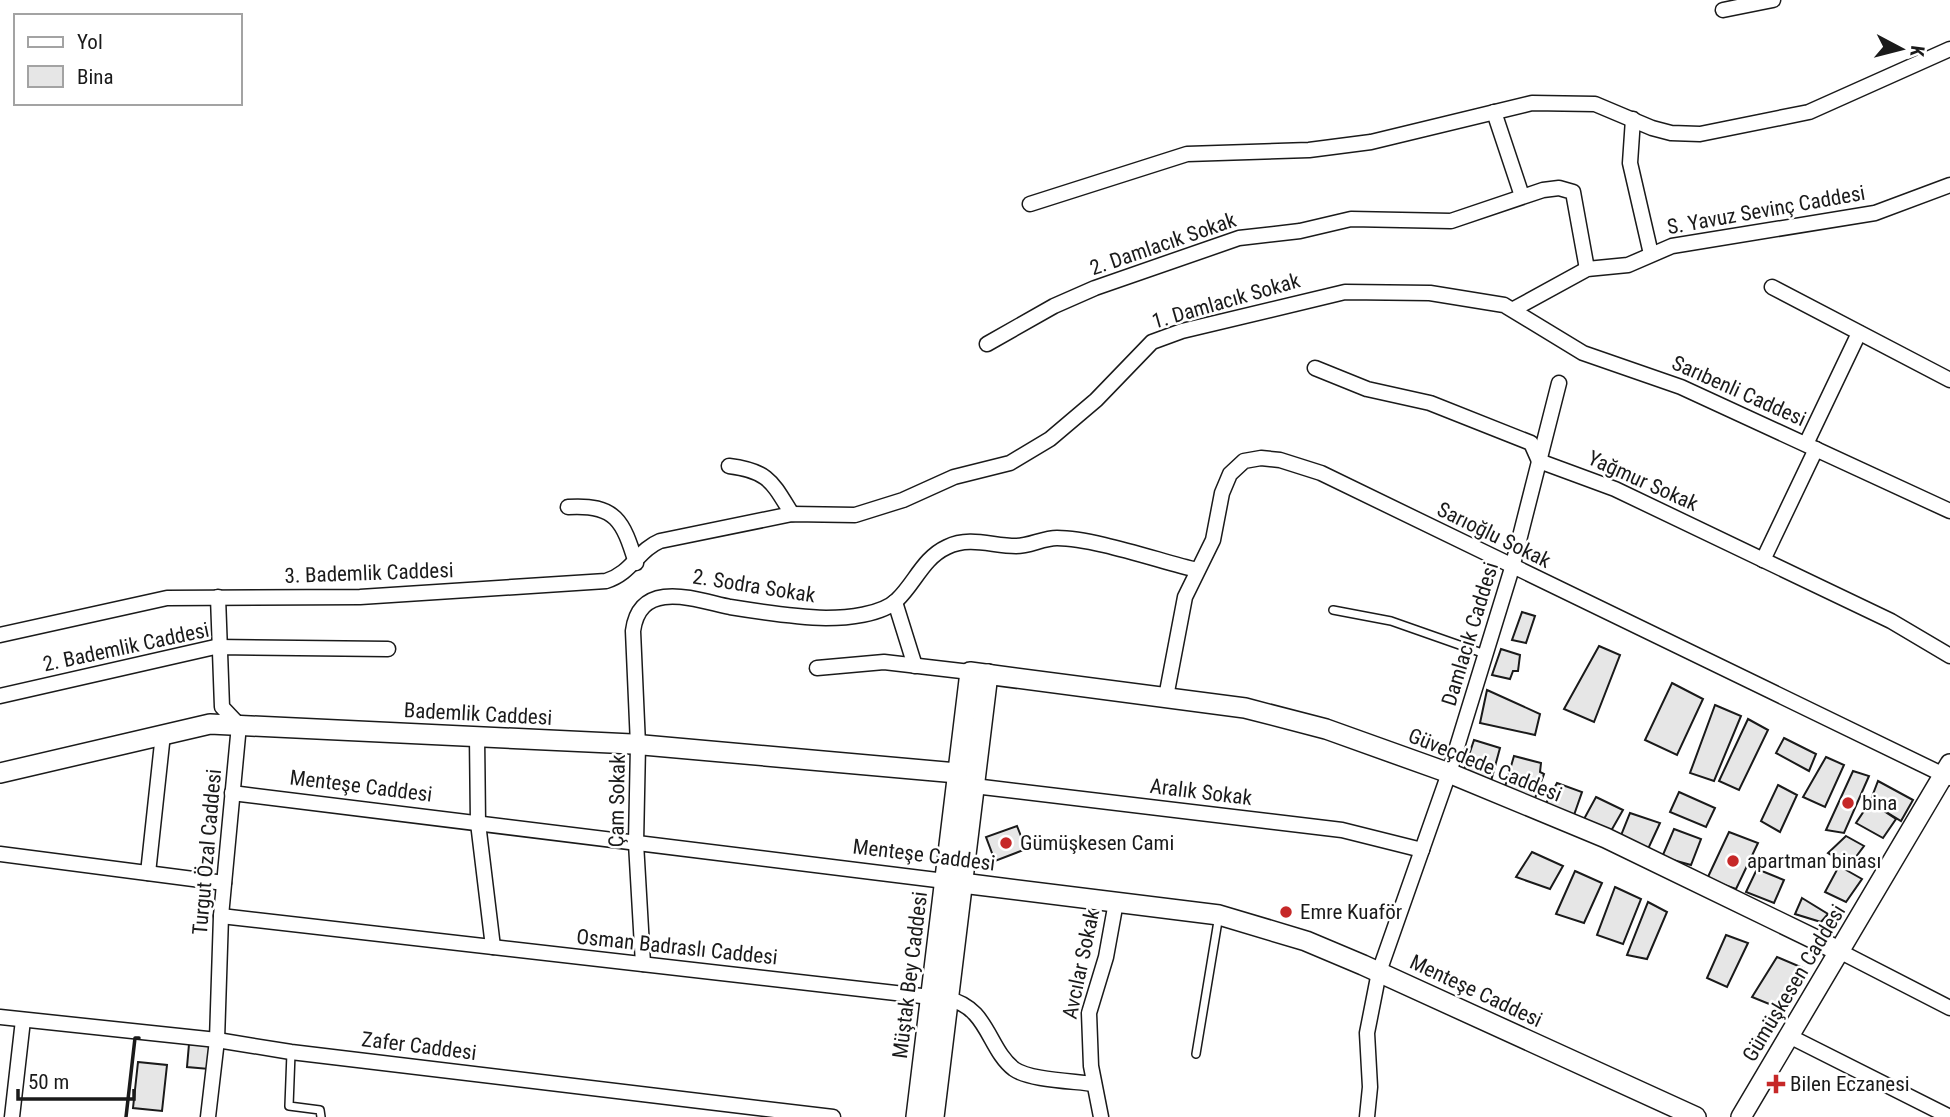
<svg xmlns="http://www.w3.org/2000/svg" width="1950" height="1117" viewBox="0 0 1950 1117" font-family="'Roboto Condensed',sans-serif">
<rect width="100%" height="100%" fill="#fff"/>
<!-- building -->
<g fill="#e6e6e6" stroke="#1a1a1a" stroke-width="2">
<polygon points="1522,612 1535,616 1526,643 1512,640"/>
<polygon points="1599,646 1620,655 1594,722 1564,709"/>
<polygon points="1501,649 1520,655 1518,671 1513,671 1510,679 1492,675"/>
<polygon points="1672,683 1703,699 1677,755 1645,740"/>
<polygon points="1487,690 1540,714 1535,735 1480,723"/>
<polygon points="1715,705 1741,716 1714,781 1690,773"/>
<polygon points="1748,719 1768,730 1739,790 1719,781"/>
<polygon points="1784,738 1816,754 1809,771 1776,753"/>
<polygon points="1474,740 1500,748 1491,781 1463,773"/>
<polygon points="1514,756 1541,763 1540,772 1544,774 1534,801 1504,790"/>
<polygon points="1826,757 1844,765 1825,807 1803,797"/>
<polygon points="1853,771 1869,776 1844,833 1826,830"/>
<polygon points="1878,781 1913,800 1901,821 1870,802"/>
<polygon points="1557,783 1582,792 1574,815 1545,805"/>
<polygon points="1778,785 1797,795 1780,832 1761,821"/>
<polygon points="1679,792 1715,808 1706,827 1670,812"/>
<polygon points="1596,797 1623,810 1611,831 1584,819"/>
<polygon points="1870,802 1896,819 1883,838 1856,823"/>
<polygon points="1630,813 1660,823 1648,849 1620,838"/>
<polygon points="1017,826 1026,849 995,861 986,837"/>
<polygon points="1674,829 1701,839 1691,865 1662,857"/>
<polygon points="1729,832 1758,843 1736,889 1707,879"/>
<polygon points="1846,836 1864,846 1849,866 1828,853"/>
<polygon points="1532,852 1563,866 1550,889 1516,877"/>
<polygon points="1839,866 1862,879 1846,902 1825,892"/>
<polygon points="1757,869 1784,880 1774,903 1746,892"/>
<polygon points="1575,871 1602,883 1584,923 1556,914"/>
<polygon points="1615,887 1641,899 1623,944 1597,935"/>
<polygon points="1802,898 1828,914 1821,922 1795,914"/>
<polygon points="1648,902 1667,912 1647,959 1627,955"/>
<polygon points="1726,935 1748,943 1727,987 1707,978"/>
<polygon points="1777,957 1803,968 1779,1008 1752,997"/>
<polygon points="189,1044 211,1046 209,1069 187,1067"/>
<polygon points="138,1062 167,1065 162,1111 133,1108"/>
</g>
<g fill="none" stroke-linecap="round" stroke-linejoin="round">
<defs>
<g id="lane">
<polyline points="1333,610 1391,621 1485,654"/>
<polyline points="291,1053 289,1106 320,1110 321,1117"/>
<polyline points="1196,1054 1219,915"/>
</g>
<g id="street">
<polyline points="1723,10 1773,0"/>
<polyline points="1494,112 1522,196"/>
<polyline points="1633,119 1630,163 1651,254"/>
<polyline points="1030,204 1187,154 1309,150 1371,142 1532,103 1595,104 1652,128 1671,133 1700,134 1809,112 1950,49"/>
<polyline points="1772,287 1950,380"/>
<polyline points="1514,309 1587,269 1628,265 1672,246 1875,213 1950,185"/>
<polyline points="987,344 1054,306 1095,288 1239,238 1300,231 1351,219 1451,221 1543,190 1559,188 1573,192 1587,269"/>
<polyline points="1315,368 1367,389 1430,403 1531,443 1539,461 1615,489 1891,621 1950,656"/>
<polyline points="1806,444 1859,333"/>
<path d="M729,466C769,471 772,482 792,514"/>
<path d="M568,507C616,504 623,521 636,563"/>
<polyline points="1763,560 1816,449"/>
<polyline points="895,602 915,666"/>
<path d="M0,635L167,598L360,597L606,581C632,573 638,550 660,541L792,514L855,515L903,500L954,477L1010,463L1050,439L1096,400L1152,342L1182,331L1345,292L1430,293L1504,305L1583,353L1681,387L1950,511"/>
<polyline points="817,668 884,662 970,672"/>
<polyline points="0,696 215,647 388,649"/>
<polyline points="1166,697 1185,597 1213,540 1222,493 1230,474 1244,461 1261,458 1280,460 1321,473 1950,778"/>
<polyline points="477,736 478,823 493,947"/>
<polyline points="974,786 1342,830 1422,850"/>
<polyline points="232,793 953,882"/>
<polyline points="0,854 224,883"/>
<polyline points="148,873 163,734"/>
<path d="M221,916L948,999C988,1007 988,1049 1014,1069C1029,1080 1074,1081 1094,1084"/>
<polyline points="1839,951 1950,1008"/>
<path d="M643,964L636,843L638,745L633,631C640,577 699,601 730,607C761,612 794,617 826,618C846,618 882,615 897,600C915,583 923,558 947,547C970,536 992,546 1016,546C1030,546 1043,538 1057,538C1094,538 1159,561 1197,570"/>
<polyline points="0,1017 217,1040 291,1052 833,1117"/>
<polyline points="1789,1036 1950,1117"/>
<polyline points="12,1117 23,1020"/>
<polyline points="208,1117 217,1040 221,916 239,725 222,707 218,597"/>
<polyline points="1101,1117 1091,1066 1089,1013 1106,957 1116,902"/>
<polyline points="1367,1117 1370,1087 1367,1033 1379,972 1449,773 1512,568 1559,383"/>
</g>
<g id="secondary">
<polyline points="0,773 210,724 632,744 957,773"/>
<polyline points="962,883 1219,915 1306,941 1363,965 1696,1117"/>
<polyline points="916,1117 970,672 1245,708 1326,729 1449,773 1606,838 1839,951"/>
<polyline points="934,1117 988,674"/>
<polyline points="1741,1117 1950,764"/>
</g>
</defs>
<!-- lane casing -->
<use href="#lane" stroke="#1a1a1a" stroke-width="10"/>
<!-- street casing -->
<use href="#street" stroke="#1a1a1a" stroke-width="17"/>
<!-- secondary casing -->
<use href="#secondary" stroke="#1a1a1a" stroke-width="22"/>
<!-- lane -->
<use href="#lane" stroke="#fff" stroke-width="7"/>
<!-- street -->
<use href="#street" stroke="#fff" stroke-width="14"/>
<!-- secondary -->
<use href="#secondary" stroke="#fff" stroke-width="19"/>
<!-- wall -->
<polyline stroke="#1a1a1a" stroke-width="3.5" points="126,1117 135,1038 139,1038"/>
</g>
<!-- markers -->
<g fill="#c62828" stroke="#fff" stroke-width="2.5">
<circle cx="1848" cy="803" r="7"/>
<circle cx="1006" cy="843" r="7"/>
<circle cx="1733" cy="861" r="7"/>
<circle cx="1286" cy="912" r="7"/>
<path d="M1772.5 1073.5h7v7h7v7h-7v7h-7v-7h-7v-7h7z"/>
</g>
<g text-anchor="middle" dominant-baseline="central" stroke-width="5" stroke-linejoin="round" paint-order="stroke">
<!-- street labels -->
<g font-size="21" fill="#1a1a1a" stroke="#fff">
<text transform="translate(1766 210) rotate(-10)">S. Yavuz Sevinç Caddesi</text>
<text transform="translate(1163 244) rotate(-19)">2. Damlacık Sokak</text>
<text transform="translate(1226 301) rotate(-16)">1. Damlacık Sokak</text>
<text transform="translate(1739 391) rotate(24)">Sarıbenli Caddesi</text>
<text transform="translate(1643 481) rotate(24)">Yağmur Sokak</text>
<text transform="translate(1494 535) rotate(26)">Sarıoğlu Sokak</text>
<text transform="translate(369 573) rotate(-2)">3. Bademlik Caddesi</text>
<text transform="translate(754 586) rotate(9)">2. Sodra Sokak</text>
<text transform="translate(1470 634) rotate(-73)">Damlacık Caddesi</text>
<text transform="translate(126 647) rotate(-12)">2. Bademlik Caddesi</text>
<text transform="translate(478 714) rotate(3)">Bademlik Caddesi</text>
<text transform="translate(1485 765) rotate(22)">Güveçdede Caddesi</text>
<text transform="translate(361 786) rotate(7)">Menteşe Caddesi</text>
<text transform="translate(1201 792) rotate(7)">Aralık Sokak</text>
<text transform="translate(617 801) rotate(-89)">Çam Sokak</text>
<text transform="translate(207 852) rotate(-85)">Turgut Özal Caddesi</text>
<text transform="translate(924 855) rotate(7)">Menteşe Caddesi</text>
<text transform="translate(677 947) rotate(6)">Osman Badraslı Caddesi</text>
<text transform="translate(1081 964) rotate(-78)">Avcılar Sokak</text>
<text transform="translate(910 975) rotate(-83)">Müştak Bey Caddesi</text>
<text transform="translate(1794 983) rotate(-59)">Gümüşkesen Caddesi</text>
<text transform="translate(1476 991) rotate(25)">Menteşe Caddesi</text>
<text transform="translate(419 1046) rotate(7)">Zafer Caddesi</text>
</g>
<!-- poi labels -->
<g font-size="21" fill="#1a1a1a" stroke="#fff" text-anchor="start">
<text x="1862" y="803">bina</text>
<text x="1020" y="843">Gümüşkesen Cami</text>
<text x="1747" y="861">apartman binası</text>
<text x="1300" y="912">Emre Kuaför</text>
<text x="1790" y="1084">Bilen Eczanesi</text>
</g>
</g>
<!-- legend -->
<rect x="14" y="14" width="228" height="91" fill="#ffffff" stroke="#a3a3a3" stroke-width="2"/>
<rect x="28" y="37" width="35" height="10" fill="#ffffff" stroke="#a3a3a3" stroke-width="2"/>
<text x="77" y="49" font-size="21" fill="#1a1a1a">Yol</text>
<rect x="28" y="66" width="35" height="21" fill="#e6e6e6" stroke="#a3a3a3" stroke-width="2"/>
<text x="77" y="84" font-size="21" fill="#1a1a1a">Bina</text>
<!-- north arrow -->
<g transform="translate(1901 49) rotate(97)" stroke="#ffffff" stroke-width="5" paint-order="stroke">
<path d="M0-5L12 26L0 18L-12 26Z" fill="#1a1a1a"/>
<text y="-10" font-size="19" font-weight="bold" text-anchor="middle" fill="#1a1a1a">K</text>
</g>
<!-- scale -->
<path d="M18 1089v10h116v-10" fill="none" stroke="#1a1a1a" stroke-width="3.5"/>
<text x="28" y="1089" font-size="21" fill="#1a1a1a" stroke="#ffffff" stroke-width="5" paint-order="stroke">50 m</text>
</svg>
